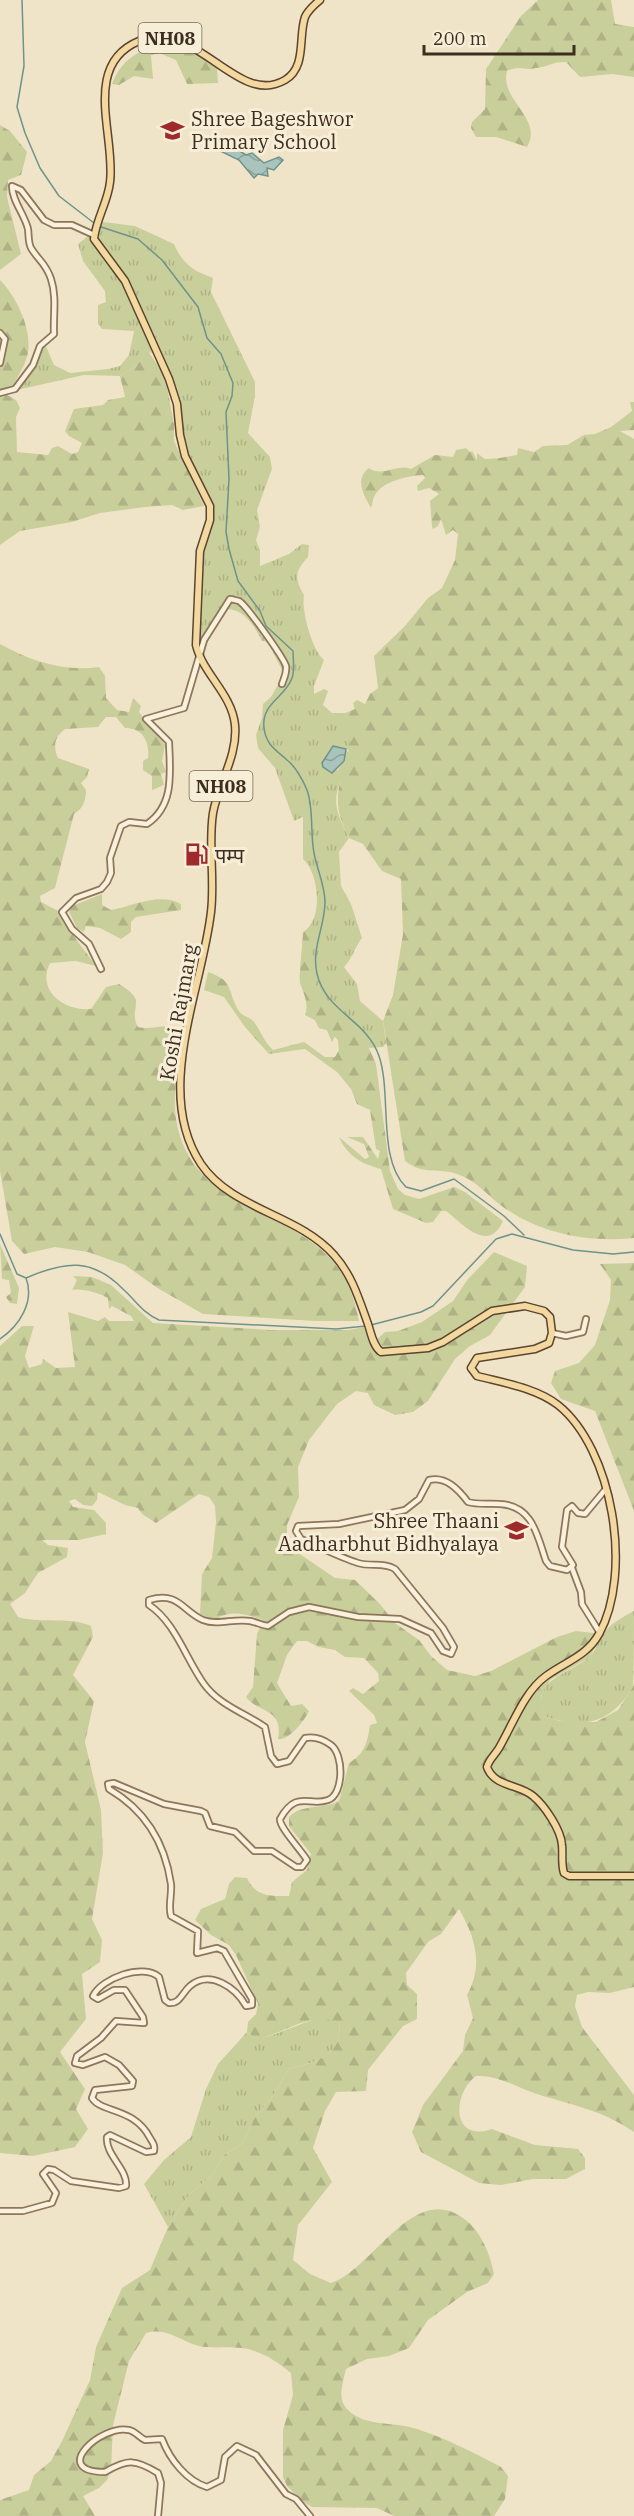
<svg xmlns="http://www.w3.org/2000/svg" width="634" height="2516" viewBox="0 0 634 2516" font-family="'IBM Plex Serif','Noto Sans Devanagari',serif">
<defs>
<pattern id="grass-tufts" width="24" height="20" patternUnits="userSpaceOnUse" patternTransform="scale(1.5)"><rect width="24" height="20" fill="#c9cf9b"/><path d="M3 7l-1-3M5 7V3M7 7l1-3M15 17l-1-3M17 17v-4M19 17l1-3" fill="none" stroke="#aeb285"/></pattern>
<pattern id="forest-firs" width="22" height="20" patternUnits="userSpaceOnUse" patternTransform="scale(1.5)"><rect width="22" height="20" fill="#c9cf9b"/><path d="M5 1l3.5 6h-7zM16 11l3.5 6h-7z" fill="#aeb285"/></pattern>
<pattern id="water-waves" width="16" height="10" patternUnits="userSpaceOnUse" patternTransform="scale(1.5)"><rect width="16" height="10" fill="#a9c4bc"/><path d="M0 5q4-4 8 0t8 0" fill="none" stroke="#8ba098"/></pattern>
</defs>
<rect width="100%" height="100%" fill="#f0e4c8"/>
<!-- grass -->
<g fill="url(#grass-tufts)">
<path d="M103,222L135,226L174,244C182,263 193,271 213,278L211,292L255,382V396L248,433L270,457L272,469L257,510L260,527L256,540L260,551V566L289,554L302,544L309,545L308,557C295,571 294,578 304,595C301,610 312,650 324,660L314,686V694L324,689L328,691L323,705L332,713H345L351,731L350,750L333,746L337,771L344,761L346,751L350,752C340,793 325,793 349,838L339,852L341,886L351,904L362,938C354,948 353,958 344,967L357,984L360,1001L383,1021L386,1043L383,1047L339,1050L338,1040L335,1036L332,1042L327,1030L319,1028L315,1020L305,1015C310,1004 303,993 300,982C299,975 303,943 303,932C324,920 319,873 303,859V817L294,821L275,768L258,748L256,735L262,718L263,704L271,697L284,674L268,642L262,641C255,627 245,610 228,609C215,623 207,638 204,657L197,634L202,557L213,519V502L184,446L179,396L149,326L95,237Z"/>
<polygon points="92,233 96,248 120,279 150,344 152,353 148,352 136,366 120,376 84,375 17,390 35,365 40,348 45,344 54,365 70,373 108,369 120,366 129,355 134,331 102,329 98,324 98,305 106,302 105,291 83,261 78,244"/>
<path d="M634,1611C634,1624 634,1678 633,1686C614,1721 585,1730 547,1717C526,1680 569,1675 589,1657C595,1653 597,1643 601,1637C609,1624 621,1618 634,1611Z"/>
<path d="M318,2018H329L339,2023C343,2056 315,2062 289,2069L271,2099L256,2115L243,2143L224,2155L213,2174L189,2195L168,2227L144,2184L164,2160L191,2137L206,2089L218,2064L247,2032L256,2039C275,2036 299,2024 318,2018Z"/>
</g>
<!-- forest -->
<g fill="url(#forest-firs)">
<path d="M538,0H611L615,24L634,27V77L612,74L580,77L566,62C554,61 547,67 536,68C525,71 518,65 507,71C499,100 544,118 527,147L496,137H476L471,128L472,122L485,109L486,69L521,16Z"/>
<path d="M159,45C183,45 198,55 217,68L218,83L187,84L176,60L159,53L151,55L153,79L134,76L119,85L112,84C121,61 136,51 159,45Z"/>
<polygon points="0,125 10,131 27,152 21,175 8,180 7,197 21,254 0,270"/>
<path d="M0,280C17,297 34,333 27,357C23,370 14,383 7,395L16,400L20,408L16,417L17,452L48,455L52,448L58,446L72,454L78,452L82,443L69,436L65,431L74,409L103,405L108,400L125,397L120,376L136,366L148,351L165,376L174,424V441L204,506L183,510L172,505L145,507L100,513L72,522L20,531L0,545Z"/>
<path d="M630,402H634V430L620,431L634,439V1238C590,1243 542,1234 506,1209C488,1197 478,1181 457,1174C437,1167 425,1176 405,1161L383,1021L393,995L403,934L401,879L382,871L363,844L349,838C318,780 363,769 345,713L355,709L353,703L357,700L365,704L370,694L378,688L374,656L405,626L428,598L442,588L455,560L458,534L453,530L446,535L441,519L438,526L433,529L432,527L430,501L439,494L429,488L418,491L417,486L425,478L423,475C408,476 383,481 375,495C372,500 373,504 371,508C364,496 354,479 369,468C383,478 396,463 411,469L435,455L453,457L456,450L466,448L470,452L472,451L477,460V453L485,459C496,459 507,457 517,455L518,448L534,452L543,446L567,445L584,435L595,434L611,427L632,411Z"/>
<path d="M0,644C30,661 65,672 99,667L105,676L106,698L117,710L129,712L133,698L141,706L139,712L165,745L162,761L166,772L161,774L164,785L152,790V776L143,770V761L148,758C150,741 142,728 125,728L116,717H106L98,727L65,729C54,737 53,747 58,758L89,769L87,777L81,783L86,790C86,802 83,808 74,814L55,888L40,896L41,902L60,912L64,923L96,966L76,961L50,963C36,991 65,1012 91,1009L106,987L119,984C150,1002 127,1007 138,1027C159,1031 160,1020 184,1033C179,1065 170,1096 178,1129C198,1207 280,1208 328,1256C345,1273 355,1298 359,1321H315L203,1314L159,1289L125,1265L88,1252L55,1247L24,1254L12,1241L0,1171Z"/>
<path d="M102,894V905L111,910C133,906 160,892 181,904V910L136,917L131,922V932L121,939L100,928L86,926L84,932L77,928L69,912L72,906Z"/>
<path d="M309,929L316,988L325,1005L368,1046L376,1064L390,1171L398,1189L405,1195L419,1199L454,1187L465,1192L503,1221C488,1255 461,1222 446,1211H441L433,1222L426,1223L393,1209L381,1169C362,1164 347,1156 339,1137L365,1159L369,1157L364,1144L347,1137H363L378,1159L380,1151L376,1149L370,1110L357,1104L351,1089L337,1072L305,1049L269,1054L245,1027L224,997L204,990L208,972C236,982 226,990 239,1011C242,1016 250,1017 254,1022C261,1031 264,1042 273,1050L304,1042L325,1057H335L339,1050L338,1040L334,1036L332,1042L327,1030L319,1028L315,1020L305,1015C310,1004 303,993 300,982C299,975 303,943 303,932Z"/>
<polygon points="0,1244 19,1288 17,1304 10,1303 6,1297 11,1293 9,1280 2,1279"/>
<path d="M494,1252L527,1266L525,1287L490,1335L470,1346L455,1359L428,1401L413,1412L395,1415L374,1405L368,1393L356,1391L337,1404L309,1440L298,1467L299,1497L287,1525V1539L294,1550L335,1578L355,1580L379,1603L395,1623L419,1640L431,1656L447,1670L475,1676L491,1671L557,1637L576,1631L602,1634L590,1657L550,1680L541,1696L543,1709L547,1717L560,1721L596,1722L618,1710L634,1685V1987L610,1993L588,1992L577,1995L575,2006L582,2027L634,2095V2132C601,2109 570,2105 534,2093C514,2086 497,2075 476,2076C452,2094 451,2143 492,2129L535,2145L578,2149L585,2158V2169L566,2179H533L501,2185L479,2183L421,2152L412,2132L423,2105L463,2051L465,2035L473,2018L467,1995C484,1965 475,1937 459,1909L441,1934L428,1942L406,1973L407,1985L417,1994V2019L403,2026L368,2070L366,2091L336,2092L325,2111L313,2148L332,2182L298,2225L293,2260L310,2274L331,2283C371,2271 411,2185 460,2216C480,2228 490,2253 494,2274L488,2283L467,2292L428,2320L409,2348L389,2356L367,2359L346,2369C344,2379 338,2395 344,2405C359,2428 394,2421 417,2429C445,2438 475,2453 501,2467L508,2476L505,2499L494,2516H394L377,2508L312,2507L303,2502L287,2486L283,2477V2430L293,2395L291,2373C278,2362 258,2349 241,2348C227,2346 213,2349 199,2346C179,2341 168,2327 146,2333L129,2361L113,2425L111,2470L107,2480L99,2488L83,2496L95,2516H0V2500L29,2490L34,2475L51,2461L62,2441L90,2380L96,2347L122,2288L150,2270L168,2227L189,2195L213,2174L224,2155L243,2143L256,2115L271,2099L289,2069C315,2062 343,2056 339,2023C311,2009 283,2035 256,2039L247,2032L248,2022L256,2014L258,2004L236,1955L229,1945L211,1935L195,1920L201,1909L225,1899L229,1884L235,1877L247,1878C256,1897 270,1896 289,1896L292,1882L307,1870L311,1854L289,1826V1817C303,1803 323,1810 339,1801L349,1763C365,1753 367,1744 370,1725L377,1723L374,1715L349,1691L353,1688L363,1694L379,1681L378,1673L364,1658L345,1657L335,1650L319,1647L307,1641H297L287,1655L277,1683L291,1706L302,1704L309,1711C305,1720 289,1741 278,1739C284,1708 258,1713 246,1697L253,1687L257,1634L263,1620C245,1614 231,1609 214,1620L200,1614L202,1574L212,1558L216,1522L215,1506L209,1497L199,1494L156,1523L142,1514L138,1508L125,1505L98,1492L97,1500L92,1506L83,1505L75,1499L69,1501L73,1507L94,1510L106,1523V1534L79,1540H42L48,1545L68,1548L67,1557L38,1573L25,1593L10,1604L18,1617C42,1624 68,1616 91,1626L93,1637L73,1675L94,1701L85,1742L101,1810L103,1853L92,1919L102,1940L100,1962L82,1974L86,2019L60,2052L85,2089L76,2109L88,2129L75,2147L33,2156L0,2153V1346L22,1326H34L25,1356L29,1368L42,1364L43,1359L56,1368L75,1367L68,1312L98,1321L105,1317L109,1321H134L131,1316L112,1306L109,1309L108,1298C99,1293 82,1288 72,1290L77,1280L73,1276L92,1277L111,1285L153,1323L271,1330H349L364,1327L371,1345L385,1332L398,1331L422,1322L453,1301L468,1279Z"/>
<polygon points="634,1263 634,1511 595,1411 561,1399 551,1383 555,1371 579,1363 595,1345 610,1300 611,1280 600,1264"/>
</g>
<!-- water -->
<g fill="url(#water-waves)" stroke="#6f938a" stroke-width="1.5">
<polygon points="225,142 246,155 252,153 264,163 279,157 283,160 274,170 267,168 268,176 258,174 254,178 239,160 218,150 220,145"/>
<polygon points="333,746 346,749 344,761 332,773 323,767 322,763"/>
</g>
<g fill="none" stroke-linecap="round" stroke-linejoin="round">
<!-- stream -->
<g stroke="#6f938a" stroke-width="1.5">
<polyline points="22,0 24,66 17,107 25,133 40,168 59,196 94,223"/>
<path d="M98,226L138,239L162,260L198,307L207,338L221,354L233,383L232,396L226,412L229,479L226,532L229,549L238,581L260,611L266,626L293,651C293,659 295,671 292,678C285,698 261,703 264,728C266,745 276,750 287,760C295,766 303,780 307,790C314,809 310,833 314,853C317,869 325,886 325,902C325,927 311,948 317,974C326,1012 367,1020 379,1056C392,1094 377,1159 406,1187L421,1191L454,1179L504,1216L524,1235"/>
<path d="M0,1234L17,1274L26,1278C35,1302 19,1326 0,1339"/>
<path d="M26,1278C65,1261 92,1257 124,1290C137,1302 143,1313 159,1320L336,1329L366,1326"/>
<polyline points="371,1325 421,1312 433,1306 496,1239 512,1234 573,1250 613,1254 634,1252"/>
</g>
<defs>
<g id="minor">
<polyline points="0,333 5,339 0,363"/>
<path d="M0,393L15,389L33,365L40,346L54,334C53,316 57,297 51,279C46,263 38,260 31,248C28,242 29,236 28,229C25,215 12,201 12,186L21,190L44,220L54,225H72L94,235"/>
<path d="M101,969L89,944L72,929L62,912L76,898L101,889L107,882L111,873L110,858L121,826L129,822L147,824C175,805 170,772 169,742L146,719L184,708L204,640L230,599C232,599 238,601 239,601C247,606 283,657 286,666C287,673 284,678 282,684"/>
<polyline points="552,1333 566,1336 583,1332 586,1319"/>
<polyline points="572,1568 581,1592 582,1604 600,1633"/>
<path d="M0,2211H23L52,2203L56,2193L43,2174L48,2169L54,2170L71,2181L119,2188L126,2186C128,2169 105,2155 107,2137L110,2135L146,2152L154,2151C155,2145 153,2143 150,2138C134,2107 101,2113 92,2098L95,2090L132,2086L133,2081L119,2065L105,2057L83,2065L75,2063L77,2056L101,2038L116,2021L144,2023L143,2017L125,1990H114L98,1999L93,1996C102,1978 143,1963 159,1977L165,2000L169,2003C180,2004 182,1993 190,1986C210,1969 236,1988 246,2006L252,2005V1999L224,1951L217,1948L197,1953L198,1931L171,1916C168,1906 172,1895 171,1884C165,1843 145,1810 109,1789L108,1784L114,1783L164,1804L201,1811L205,1813L210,1826L235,1832L254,1851H272L296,1867H302L307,1860C301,1850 279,1827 280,1819C297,1789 309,1807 328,1800C344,1794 344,1755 331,1745C323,1739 315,1736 305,1738L289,1761L277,1764L271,1756L265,1727C245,1713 219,1705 204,1684C186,1659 175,1622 149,1605V1600C179,1591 182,1611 203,1620C218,1626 234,1618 250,1621C256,1622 261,1625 268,1626L289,1612L309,1607L358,1617L400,1619L431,1633L443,1651L451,1654L454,1647L443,1628L395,1569C384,1562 371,1567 358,1563C339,1557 320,1547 301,1539L296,1531L298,1526L339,1524L405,1510L419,1499L429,1480C446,1476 458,1489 468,1502C478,1505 490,1503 500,1504C533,1506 537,1535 546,1561L550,1566L567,1570L573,1565L562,1547L567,1510L572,1506L578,1513L585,1514L605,1490"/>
<path d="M158,2516L161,2483L158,2473C135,2459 128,2459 105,2472C49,2472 101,2424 129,2430C135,2431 140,2438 145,2440L162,2439C170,2460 187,2481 207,2487L221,2480L225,2457L237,2446L256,2455L286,2494L296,2499L310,2516"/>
</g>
<path id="major" d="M320,0C314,5 308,10 305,17C298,37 307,67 285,80C237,108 197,18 139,41C81,65 116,137 110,182C108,202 96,219 94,239L125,281L169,379L177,404L180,435L185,456L210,506V520L200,551L196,645C203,674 232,694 235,725C238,756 218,784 213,813C208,846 215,879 211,912C202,990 153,1092 201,1164C232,1210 298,1214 334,1255C352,1275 359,1299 368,1324C371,1333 373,1346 381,1352L428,1348L443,1342L492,1311L525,1306L544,1311L550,1317L552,1333L549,1343L535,1349L477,1358L471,1368L477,1376C504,1383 536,1388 558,1405C613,1449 633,1573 599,1634C587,1656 565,1662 546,1676C524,1692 513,1724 499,1748C495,1755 489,1759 487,1767C494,1787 519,1784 533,1796C545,1806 561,1830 562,1845C563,1854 561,1864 564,1873L569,1876H634"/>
</defs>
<!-- minor casing -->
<use href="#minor" stroke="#8d765c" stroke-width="8"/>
<!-- major casing -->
<use href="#major" stroke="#5b4430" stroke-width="9"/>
<!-- minor -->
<use href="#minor" stroke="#faf1dc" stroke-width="4.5"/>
<!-- major -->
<use href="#major" stroke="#f3d9a0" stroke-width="6"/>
</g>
<!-- icons -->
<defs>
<symbol id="school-bare" viewBox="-9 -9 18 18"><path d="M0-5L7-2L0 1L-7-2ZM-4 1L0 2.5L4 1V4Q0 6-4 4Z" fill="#9e2a2b" stroke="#f7eed8" stroke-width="2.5" paint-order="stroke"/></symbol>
<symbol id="fuel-bare" viewBox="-9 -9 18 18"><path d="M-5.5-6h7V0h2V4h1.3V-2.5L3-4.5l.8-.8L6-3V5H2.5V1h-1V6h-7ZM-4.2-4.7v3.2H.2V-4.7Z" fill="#9e2a2b" stroke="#f7eed8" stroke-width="2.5" paint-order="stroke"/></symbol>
</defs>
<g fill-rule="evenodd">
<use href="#school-bare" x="156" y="114" width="33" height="33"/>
<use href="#fuel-bare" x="180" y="838" width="33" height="33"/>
<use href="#school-bare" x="500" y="1514" width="33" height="33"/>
</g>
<g text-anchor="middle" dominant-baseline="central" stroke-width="6" stroke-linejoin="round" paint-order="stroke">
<!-- shield labels -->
<g fill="#f7eed8" stroke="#756857" stroke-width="1.5">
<rect x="138.5" y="23" width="63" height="30" rx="4.5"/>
<rect x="189.5" y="771" width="63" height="30" rx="4.5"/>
</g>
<g font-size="18" font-weight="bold" fill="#3d2e20">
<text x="170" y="38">NH08</text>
<text x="221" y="786">NH08</text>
</g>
<!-- poi labels -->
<g font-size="20" fill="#3d2e20" stroke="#f7eed8" text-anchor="start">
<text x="191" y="118">Shree Bageshwor<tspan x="191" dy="23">Primary School</tspan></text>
<text x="215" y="855">पम्प</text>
<text x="499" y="1520" text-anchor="end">Shree Thaani<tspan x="499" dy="23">Aadharbhut Bidhyalaya</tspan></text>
</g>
<!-- street labels -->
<g font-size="20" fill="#3d2e20" stroke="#f7eed8">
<text transform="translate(178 1012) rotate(-80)">Koshi Rajmarg</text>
</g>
</g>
<!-- scale -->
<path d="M424 45v9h150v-9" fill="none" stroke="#3d2e20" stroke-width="3"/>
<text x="433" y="45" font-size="18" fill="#3d2e20" stroke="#f7eed8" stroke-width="4.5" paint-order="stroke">200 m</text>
</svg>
